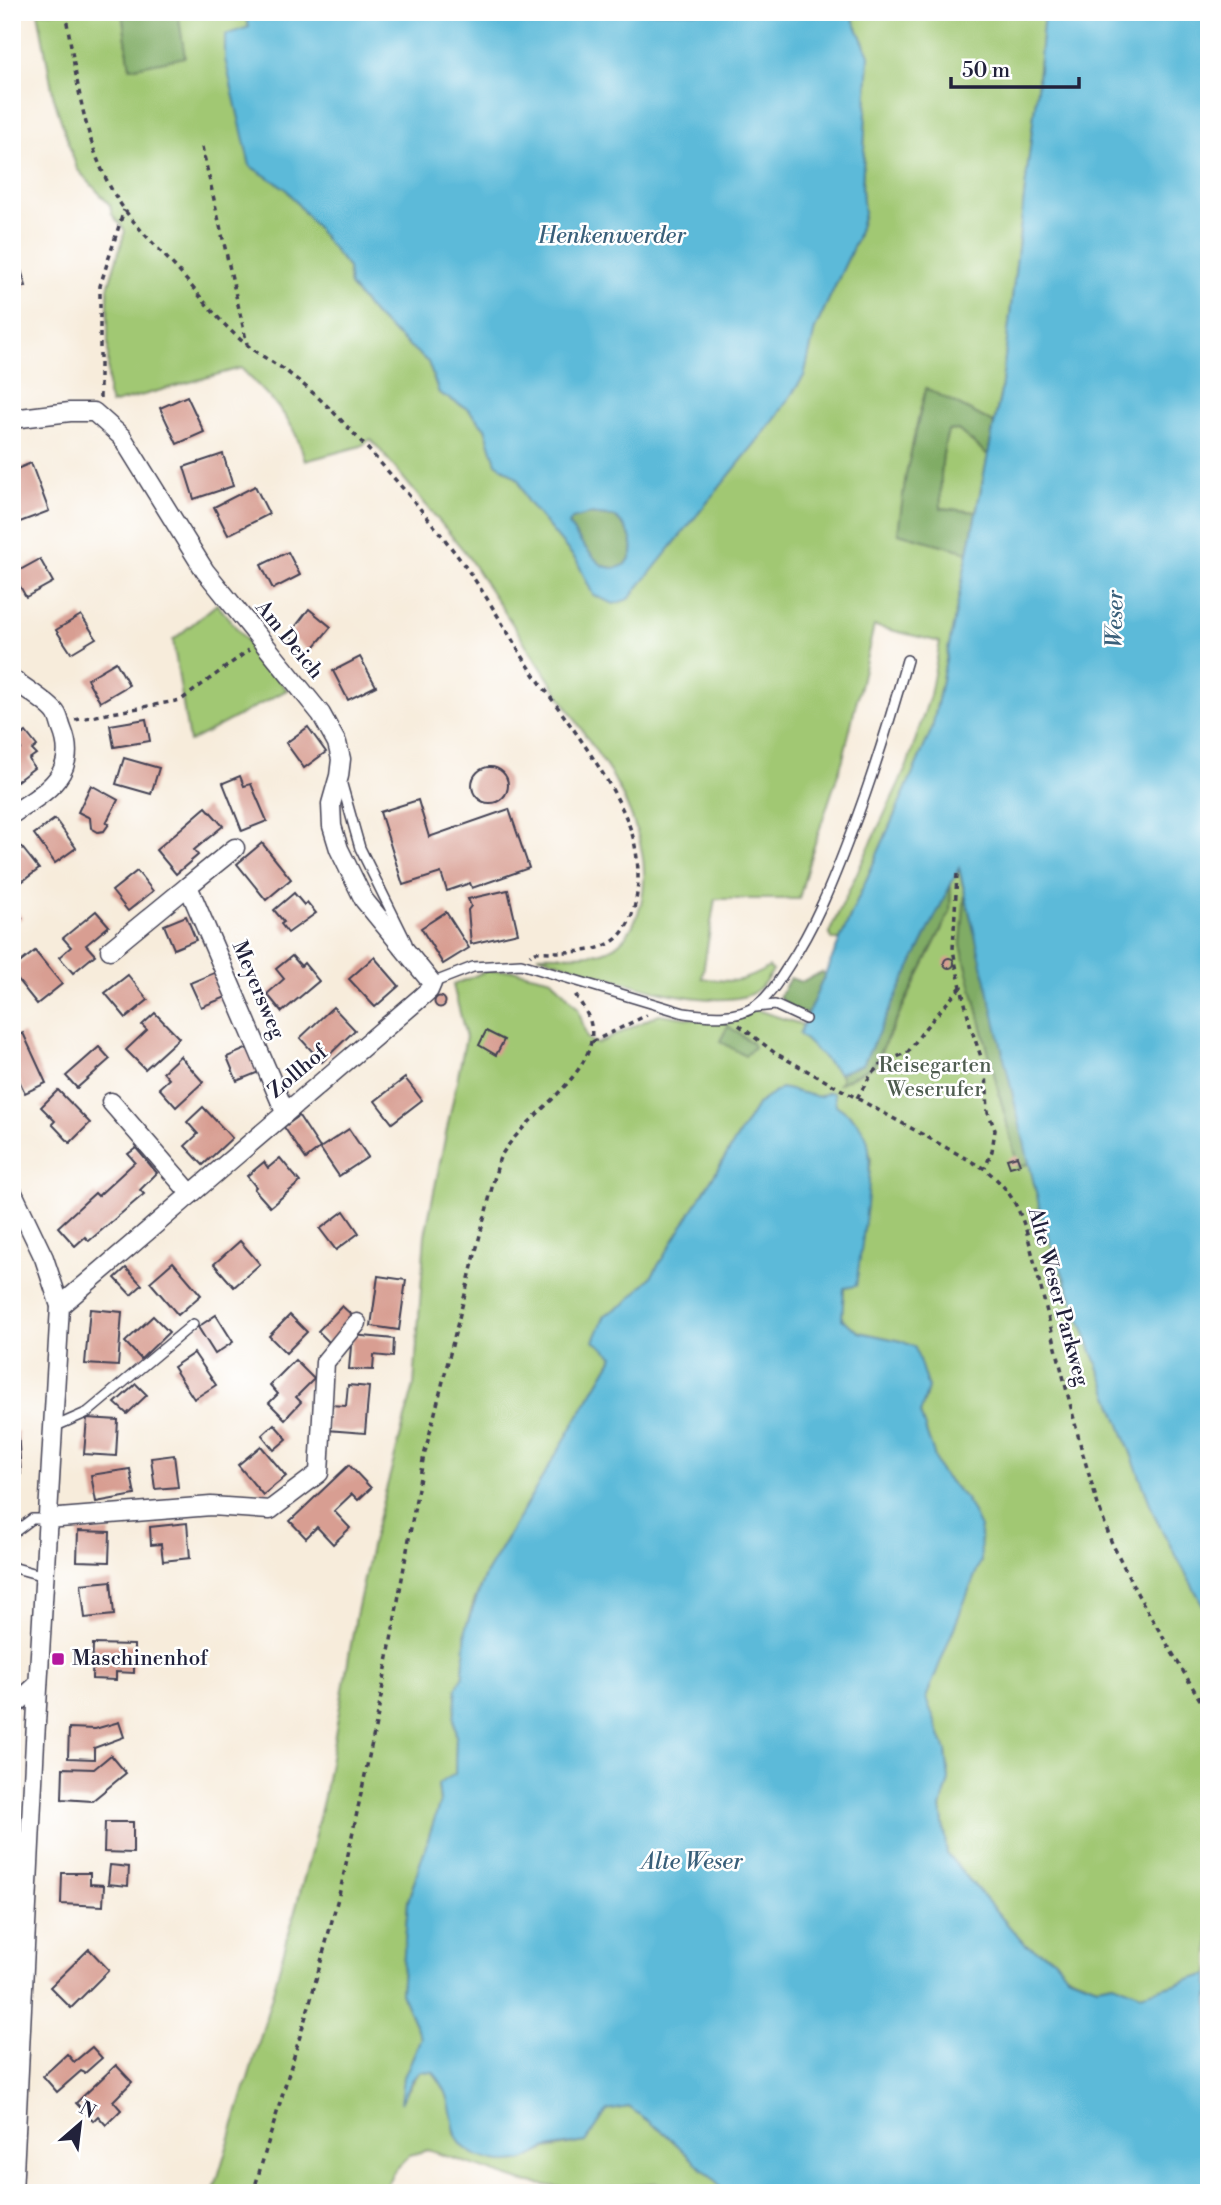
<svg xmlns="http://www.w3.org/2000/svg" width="1221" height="2205" viewBox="0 0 1221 2205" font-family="'Libre Bodoni',serif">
<rect width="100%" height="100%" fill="#fff"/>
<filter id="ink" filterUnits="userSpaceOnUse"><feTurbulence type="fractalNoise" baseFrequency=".0143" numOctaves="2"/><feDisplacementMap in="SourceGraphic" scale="14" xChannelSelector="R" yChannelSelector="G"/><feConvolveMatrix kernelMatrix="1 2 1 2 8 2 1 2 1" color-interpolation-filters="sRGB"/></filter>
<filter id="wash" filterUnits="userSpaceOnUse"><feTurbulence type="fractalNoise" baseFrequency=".00686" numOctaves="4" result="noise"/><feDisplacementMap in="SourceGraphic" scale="28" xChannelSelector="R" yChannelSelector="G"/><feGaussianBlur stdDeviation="1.57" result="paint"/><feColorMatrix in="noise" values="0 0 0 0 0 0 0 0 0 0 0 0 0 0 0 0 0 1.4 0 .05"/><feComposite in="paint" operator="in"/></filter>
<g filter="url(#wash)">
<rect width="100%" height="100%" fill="#f7ecdb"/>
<!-- green -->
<g fill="#a1c873" stroke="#627557" stroke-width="2">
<path d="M38,12H122L130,68L184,56L178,12L245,13L249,27L250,166L285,188L348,268L350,286L377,318L428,362L439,393L468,409L485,428L496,463L518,479L527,501L577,561L593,594L629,598L775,419L804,376L815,329L856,241L864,214L862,188L869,56L853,19V12H1044L1038,80L1001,391L994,423L926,389C912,436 905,484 898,533L968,552L932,729L840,940H833L829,933L907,766L930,695L940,642L874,626L843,759L811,855L799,899H715L702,978C733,983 742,983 769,967L773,971C765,981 759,992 746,996C694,1011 590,971 537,955C557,954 582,957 602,952C617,948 626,938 633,925C658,875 637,822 613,777L465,552L371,439L361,446L305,461C294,416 271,400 241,368L111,404L108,394V288L125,231L112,214L110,205L77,169L54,99Z"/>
<path d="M958,430L988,455L976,512L941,508C940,484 941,454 948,431Z"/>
<polygon points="217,604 287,690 189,742 173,640"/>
<path d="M958,867L965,894L961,945L1018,1167L1031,1163L1043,1222L1156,1519L1209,1616V1974L1141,1994L1113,1983L1097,1986L1066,1974L1054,1958L1025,1945L947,1854L941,1808L949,1780L946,1751L926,1698L981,1560L966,1499L940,1472L920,1414L928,1388L901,1341L859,1332L842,1319L844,1288L856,1286L871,1159L865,1135L853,1117L836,1105L829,1092L819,1097L781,1088L758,1104L651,1277L625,1304L605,1315L614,1356L485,1575L473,1604L466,1627L463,1675L457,1687L454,1721L456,1735L455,1775L438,1784L440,1802L408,1901L401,1993L421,2038L404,2077L402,2100L420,2071L433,2072C449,2091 453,2109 455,2134L520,2161L547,2149L586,2142L607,2110L629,2107L668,2136L728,2193H697L688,2187L655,2183L584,2191L524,2182L428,2150L410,2155L395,2170L381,2193H213L260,2039L311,1852L324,1796L356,1616L372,1542L414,1385L425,1235L466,1037L453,985L486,971L513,970L552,979L578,1008L587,1038L597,1044L659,1014L702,1020L757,1010L803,1025L800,1034L838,1072L842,1078L840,1082L874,1066L950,912L951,882Z"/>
</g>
<!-- forest -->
<g fill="#80ac65" stroke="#516750" stroke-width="2">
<polygon points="122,12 178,12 185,57 130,68"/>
<path d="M926,388L994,423L988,455L958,430L948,431C941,454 940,484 941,508L976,512L968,552L898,533L906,474Z"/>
<path d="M590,514L615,517C621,523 629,530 631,539C637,559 623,573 604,566C595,562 573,533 569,524L572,518Z"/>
<polygon points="951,882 950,912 873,1066 839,1084 842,1078 839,1073 863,1064"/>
<polygon points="965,894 1031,1163 1018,1167 961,945"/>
<polygon points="822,972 825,974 808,1014 796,1011 779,997 790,978 801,982"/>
<polygon points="728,1026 752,1043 754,1047 745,1056 720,1041"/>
</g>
<!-- water -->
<g fill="#5bbad9" stroke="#3e6e8a" stroke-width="2" fill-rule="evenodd">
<path d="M227,12H853V19L869,55L862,188L864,214L856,241L815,329L804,376L775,419L629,599L614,604L593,595L577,561L527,501L518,479L496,463L485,428L468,409L439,393L428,362L377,318L350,286L348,268L285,188L250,166L225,59V35L249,27L245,13ZM590,514L615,517C621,523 629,530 631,539C637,559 623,573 604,566C595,562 573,533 569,524L572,519Z"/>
<polygon points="1044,12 1209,12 1209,1616 1156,1519 1043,1222 959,868 863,1064 839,1073 799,1034 932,729 1001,391 1038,80"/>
<path d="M781,1088L819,1097L829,1092L834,1093L836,1105C847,1113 860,1122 866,1136C877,1162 860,1253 856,1286L844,1288L842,1319L859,1332L901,1341L915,1347L928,1388L920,1414L940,1472L966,1499L980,1527L981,1560L926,1698L946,1751L949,1780L941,1808L947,1854L1025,1945L1054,1958L1067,1975L1097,1986L1113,1983L1141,1994L1209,1974V2193H728L668,2136L629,2107L607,2111L586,2142C574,2144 561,2145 548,2148C538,2151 529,2160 518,2161C497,2165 460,2156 455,2131C449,2106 451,2093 433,2072L420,2071L412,2080L401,2103L404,2077L421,2038L401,1993L408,1901L440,1802L438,1784L455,1774L456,1735L454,1721L457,1687L463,1675L466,1627L485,1575L614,1356L594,1341L605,1315L625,1304L651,1277L758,1104Z"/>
</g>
<g id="blocks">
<!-- building -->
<g fill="#d89e92">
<polygon points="17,257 26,286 12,290 12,259"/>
<polygon points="187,396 204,432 177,444 160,408"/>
<polygon points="223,454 233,486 194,499 184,467"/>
<polygon points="31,463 49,511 12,525 12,471"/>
<polygon points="255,486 269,514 228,535 214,507"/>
<polygon points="288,552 300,575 273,589 261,565"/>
<polygon points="40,559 53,582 26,597 13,574"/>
<polygon points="309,609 331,627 310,652 289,635"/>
<polygon points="81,615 96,638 71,653 56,630"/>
<polygon points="360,657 376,686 348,700 333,671"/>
<polygon points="116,662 129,685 100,702 87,679"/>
<polygon points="146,719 150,741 114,747 110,725"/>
<polygon points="308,727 326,752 304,768 286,743"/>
<polygon points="26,732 37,746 32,750 36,754 29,759 34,768 12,785 12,755 21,749 14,741"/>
<polygon points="124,758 159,768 151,794 116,784"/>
<circle cx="490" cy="785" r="18"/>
<polygon points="240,776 244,786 251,784 267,821 242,831 223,783"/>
<polygon points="91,785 118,800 106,823 109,824 104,831 98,832 91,828 90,818 78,812"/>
<polygon points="418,800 429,837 509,809 529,868 472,888 470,883 447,891 441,873 403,885 380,812"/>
<polygon points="206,807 223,826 194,850 198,855 176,874 156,850"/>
<polygon points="55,819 76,848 55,863 34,834"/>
<polygon points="262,843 291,879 266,900 237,864"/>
<polygon points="20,845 39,869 20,883 12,873 12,851"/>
<polygon points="137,871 153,891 128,911 112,891"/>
<polygon points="508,890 518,933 471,944 468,910 471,906 468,899"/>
<polygon points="294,893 304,905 307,902 316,913 288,933 281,924 284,922 274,910"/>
<polygon points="12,904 22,918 12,924"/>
<polygon points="96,911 109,926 86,945 95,955 73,973 59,957 71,947 63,938"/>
<polygon points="446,912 469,948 443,964 421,928"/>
<polygon points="186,916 196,940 174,949 164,925"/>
<polygon points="35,951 62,984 37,1004 12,973 12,969"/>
<polygon points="292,956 301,966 304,963 319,981 282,1012 267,994 284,979 276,969"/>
<polygon points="374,957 399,986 375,1007 349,979"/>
<circle cx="949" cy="963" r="5"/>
<polygon points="219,971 229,996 201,1007 190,983"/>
<polygon points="128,975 148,1000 126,1018 105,993"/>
<circle cx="440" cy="1002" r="5.5"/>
<polygon points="333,1007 355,1030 322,1062 300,1038"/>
<polygon points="155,1013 179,1038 145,1069 126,1050 147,1030 142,1025"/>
<polygon points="486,1031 504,1040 496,1055 479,1045"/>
<polygon points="23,1033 46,1083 25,1093 12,1066 12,1038"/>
<polygon points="99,1047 110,1059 77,1088 66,1076"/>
<polygon points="248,1048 259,1072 237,1081 227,1057"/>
<polygon points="180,1056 203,1082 176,1107 159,1088 169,1079 163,1072"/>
<polygon points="405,1078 422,1100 392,1123 375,1101"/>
<polygon points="58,1090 90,1123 70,1143 52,1124 55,1121 41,1107"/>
<polygon points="203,1107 232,1138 203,1165 185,1146 198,1134 187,1122"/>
<polygon points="299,1116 320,1148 306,1159 284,1127"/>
<polygon points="349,1129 368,1157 339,1176 320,1148"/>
<polygon points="136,1148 157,1173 140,1190 144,1194 89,1241 85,1237 75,1246 58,1227 95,1193 98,1196 135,1162 128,1154"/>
<polygon points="1017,1156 1020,1164 1010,1167 1007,1159"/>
<polygon points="280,1158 300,1182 270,1207 254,1189 256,1187 247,1176 264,1162 268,1168"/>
<polygon points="344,1211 359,1233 336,1250 320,1229"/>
<polygon points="240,1241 260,1264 234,1287 214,1264"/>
<polygon points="173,1262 201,1295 178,1315 150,1282"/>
<polygon points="126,1268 142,1285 131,1295 115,1278"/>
<polygon points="378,1276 406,1280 399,1330 371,1326"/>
<polygon points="342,1306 355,1318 331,1344 318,1331"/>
<polygon points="90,1309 122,1312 118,1366 85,1364"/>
<polygon points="216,1315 233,1342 215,1354 198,1327"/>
<polygon points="290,1315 307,1332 286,1353 269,1336"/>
<polygon points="153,1316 169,1332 141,1359 125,1342"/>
<polygon points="352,1335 394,1339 393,1357 374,1355 373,1370 349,1369"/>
<polygon points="194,1353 216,1385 194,1399 173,1367"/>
<polygon points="295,1360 314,1379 296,1397 301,1402 285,1419 269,1403 278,1394 270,1385"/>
<polygon points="136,1384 147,1395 127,1414 115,1403"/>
<polygon points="348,1385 369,1387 365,1433 327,1430 329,1405 346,1406"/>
<polygon points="87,1418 118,1420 116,1456 84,1454"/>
<polygon points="274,1424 287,1439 274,1450 262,1435"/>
<polygon points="18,1431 21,1474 12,1475 12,1432"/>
<polygon points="261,1446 286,1476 263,1495 238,1465"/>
<polygon points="174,1455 178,1487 155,1489 151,1458"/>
<polygon points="349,1465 371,1488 358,1500 352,1494 334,1511 350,1528 333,1544 317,1527 306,1538 290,1521"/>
<polygon points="130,1469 135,1495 96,1502 91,1475"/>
<polygon points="187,1523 190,1558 163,1561 161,1544 151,1545 150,1527"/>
<polygon points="78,1531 110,1532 109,1562 77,1561"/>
<polygon points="111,1581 114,1615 85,1618 81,1584"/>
<polygon points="93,1644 134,1645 134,1673 116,1672 116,1680 92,1679"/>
<polygon points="119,1722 124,1737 94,1748 94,1759 68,1758 69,1728 95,1729"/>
<polygon points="111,1755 126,1773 92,1801 62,1799 63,1768 94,1769"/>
<polygon points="105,1822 133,1822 133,1853 104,1852"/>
<polygon points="110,1865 129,1867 128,1886 108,1884"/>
<polygon points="62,1873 90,1873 90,1884 104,1885 103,1906 61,1904"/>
<polygon points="89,1949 109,1970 71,2008 50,1987"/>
<polygon points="92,2047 102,2058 85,2073 81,2071 57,2092 43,2076 67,2054 74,2062"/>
<polygon points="116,2065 132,2082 113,2101 121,2110 106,2125 98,2116 93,2121 76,2103"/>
<polygon points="83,2189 83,2193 50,2193 50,2191"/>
</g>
</g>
</g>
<g filter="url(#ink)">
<use href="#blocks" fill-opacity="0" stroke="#424053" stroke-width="2"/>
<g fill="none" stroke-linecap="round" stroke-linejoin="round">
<defs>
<g id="service">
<polyline points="341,781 360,848 407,943"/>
<path d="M432,983L473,967L521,964L684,1013C706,1016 738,1020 757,1005C770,995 778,982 787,968C815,926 833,881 851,833C873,776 890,720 907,660"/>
<polyline points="756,1007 775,1005 805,1019"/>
<polyline points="54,1427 88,1412 193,1324"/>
<polyline points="12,1534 32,1519 47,1519"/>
<polyline points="12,1567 44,1576"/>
</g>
<g id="minor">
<polyline points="12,419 70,412 94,412 122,437 205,571 321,714 337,743 341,759 339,776 331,804 332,826 339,849 364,900 432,983 429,990 419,999 60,1306"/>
<path d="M12,814C45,793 80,773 62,729C60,724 59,717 56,713C49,703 27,690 17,682"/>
<polyline points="235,848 188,886 285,1112"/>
<polyline points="110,950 188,886"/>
<polyline points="111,1102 191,1194"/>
<polyline points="12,1191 44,1258 60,1306 35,1741 13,2193"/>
<polyline points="47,1519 211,1506 270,1510 319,1473 325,1362 357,1323"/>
<polyline points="12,1708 38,1684"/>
</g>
</defs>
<!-- service casing -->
<use href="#service" stroke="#424053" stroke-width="12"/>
<!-- minor casing -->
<use href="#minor" stroke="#424053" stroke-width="21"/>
<!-- path -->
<g stroke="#424053" stroke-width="3.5" stroke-dasharray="5 5" stroke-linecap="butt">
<path d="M65,12C78,80 83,152 124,209C139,230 159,249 177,269C199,294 220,324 247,345C258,354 271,361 283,369C304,384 324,402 342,421C388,470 433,521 472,576C494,607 512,642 534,674C565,719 621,788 634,841C641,871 641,917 616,939C596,956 557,951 533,952L530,955"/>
<polyline points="202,147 247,344"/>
<polyline points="100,398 100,286 124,210"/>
<polyline points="75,720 181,700 249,650"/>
<polyline points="957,874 953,949 956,966 971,1028 986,1071 988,1112 995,1130 992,1151 985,1168"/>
<path d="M739,1025L775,1053L985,1169C1009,1189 1017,1203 1027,1233L1082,1451L1098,1505L1111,1541L1138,1595L1209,1715"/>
<polyline points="592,1042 647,1015"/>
<polyline points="857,1098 872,1073 883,1063 908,1052 926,1027 961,987"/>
<path d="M253,2193L309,2006L341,1887L377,1719L423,1460L499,1160C519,1117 605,1073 590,1021C586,1010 579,1001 574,992"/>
</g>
<!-- service -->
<use href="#service" stroke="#fff" stroke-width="9"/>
<!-- minor -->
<use href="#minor" stroke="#fff" stroke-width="18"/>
</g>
</g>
<!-- markers -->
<rect fill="#b5179e" stroke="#fff" stroke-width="2.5" x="51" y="1652" width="14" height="14" rx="3.5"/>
<g text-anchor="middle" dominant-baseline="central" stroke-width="5" stroke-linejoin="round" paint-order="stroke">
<!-- street labels -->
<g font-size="21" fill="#22223b" stroke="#fff">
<text transform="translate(289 640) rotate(51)">Am Deich</text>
<text transform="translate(258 990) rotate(67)">Meyersweg</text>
<text transform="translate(298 1072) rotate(-40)">Zollhof</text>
<text transform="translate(1058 1297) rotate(75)">Alte Weser Parkweg</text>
</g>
<!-- park labels -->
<g font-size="21" fill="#4e5c4f" stroke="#fff">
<text x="935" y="1066">Reisegarten<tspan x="935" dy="24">Weserufer</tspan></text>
</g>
<!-- poi labels -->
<g font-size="21" fill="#22223b" stroke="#fff" text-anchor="start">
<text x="72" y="1659">Maschinenhof</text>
</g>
<!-- water labels -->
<g font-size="23" font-style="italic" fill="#395f7a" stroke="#fff">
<text x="612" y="236">Henkenwerder</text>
<text transform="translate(1115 619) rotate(-89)">Weser</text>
<text x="692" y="1862">Alte Weser</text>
</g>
</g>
<!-- margin -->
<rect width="1221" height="2205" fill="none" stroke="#fff" stroke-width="42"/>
<!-- north arrow -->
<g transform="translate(80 2124) rotate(28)" stroke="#ffffff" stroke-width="5" paint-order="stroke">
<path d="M0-5L12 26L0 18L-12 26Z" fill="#22223b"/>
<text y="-10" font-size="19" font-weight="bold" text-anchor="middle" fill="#22223b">N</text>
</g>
<!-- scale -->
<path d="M951 77v10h128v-10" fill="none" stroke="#22223b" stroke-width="3.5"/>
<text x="962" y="77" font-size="21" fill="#22223b" stroke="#ffffff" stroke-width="5" paint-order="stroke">50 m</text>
</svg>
